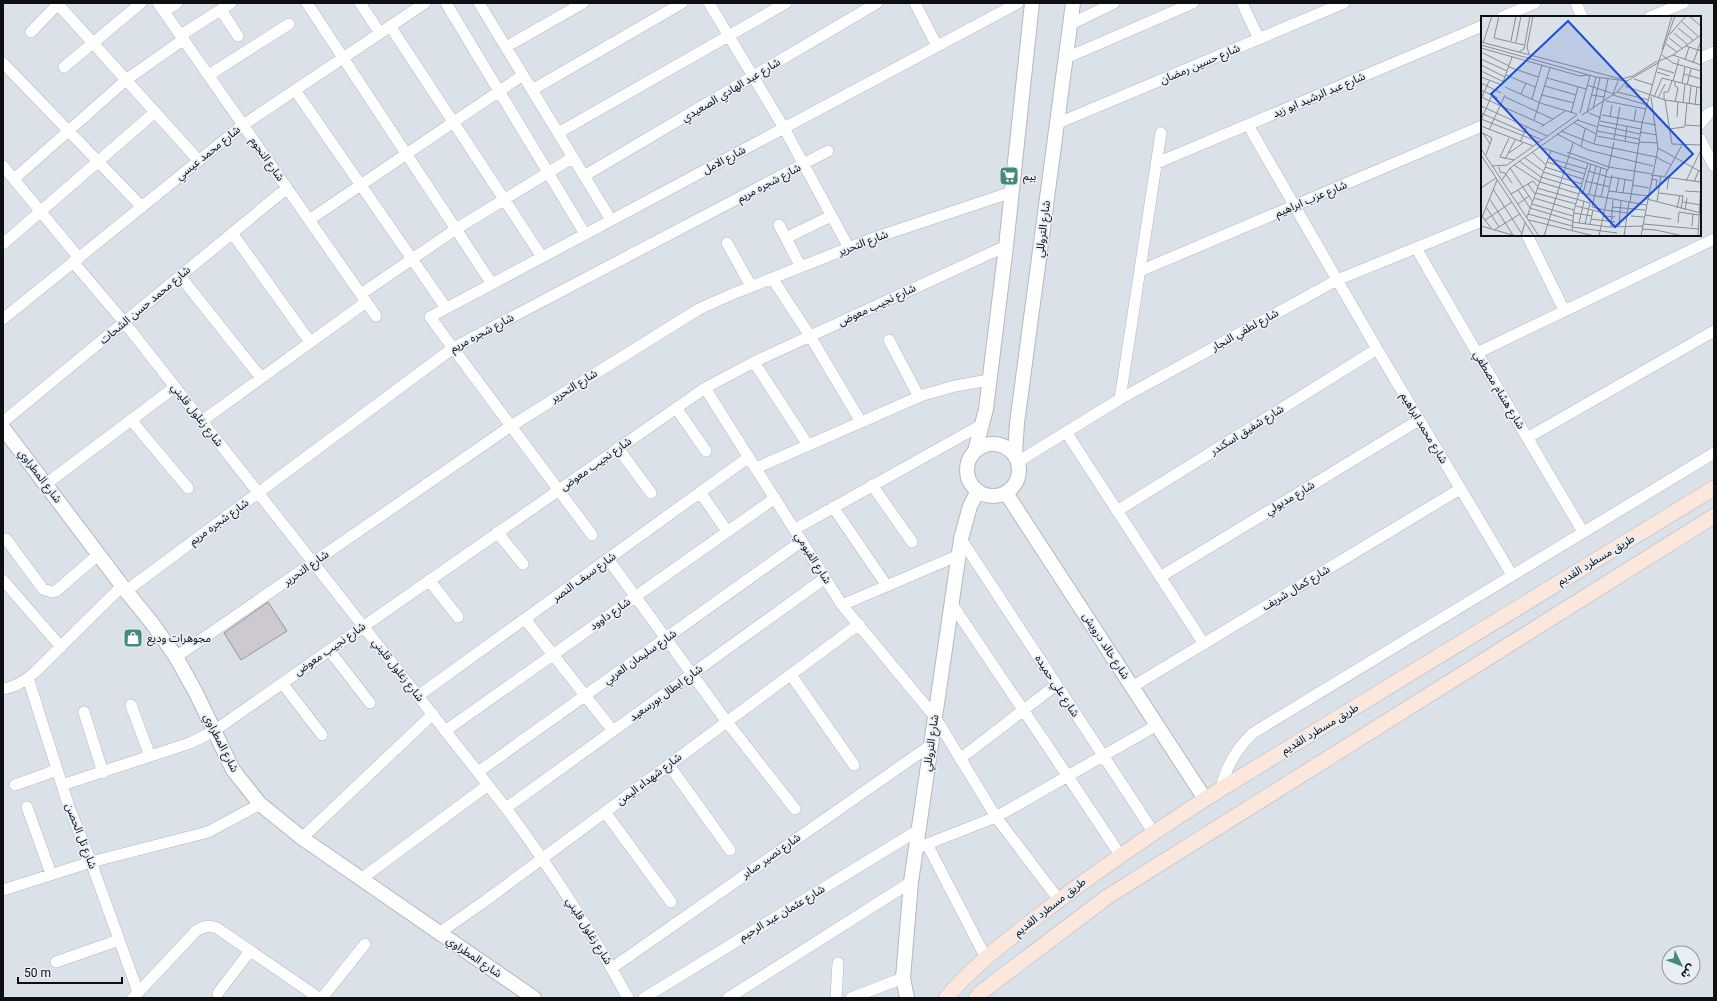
<svg xmlns="http://www.w3.org/2000/svg" width="1717" height="1001" font-family="Roboto,'Noto Sans Arabic',sans-serif">
<style>
.building{fill:#cec8cf;stroke:#9a949b}
.lines{fill:none;stroke-linecap:round;stroke-linejoin:round}
.minor-casing{stroke:#b2b9c0;stroke-width:12}
.tertiary-casing{stroke:#b2b9c0;stroke-width:16}
.secondary-casing{stroke:#b2b9c0;stroke-width:16}
.minor{stroke:#fff;stroke-width:11}
.tertiary{stroke:#fff;stroke-width:14}
.secondary{stroke:#fce7dc;stroke-width:15}
.labels{text-anchor:middle;dominant-baseline:central;stroke-width:3.5;stroke-linejoin:round;paint-order:stroke}
.street-label{font-size:11px;fill:#0d0f12;stroke:#e7eef5}
.poi-label{font-size:11px;fill:#0d0f12;stroke:#e7eef5;text-anchor:start}
.inset-road{fill:none;stroke:#888d92;stroke-width:1}
.view{fill:#1d4ed8;fill-opacity:0.15;stroke:#1d4ed8;stroke-width:2}
.inset-edge{fill:none;stroke:#0d0f12;stroke-width:2}
</style>
<rect width="100%" height="100%" fill="#dae1e8"/>
<path class="building" d="M268,602l19,29 -46,29 -17,-27z"/>
<g class="lines">
<g class="minor-casing">
<path id="minor" d="M57,3l142,158
M158,3l218,313
M307,3l185,281
M360,3l20,30
M446,3l139,231
M479,3l132,217
M709,3l75,125 65,120
M915,3l22,43
M1242,3l17,36
M1576,3l6,14
M221,10l17,26
M164,11l13,-8
M1502,17l33,-14
M1650,17l34,-14
M1071,24l43,-21
M390,26l152,231
M31,32l28,-29
M181,35l50,-32
M506,47l77,-44
M1066,58l127,-55
M1700,58l14,-6
M3,63l139,144
M64,67l77,-64
M209,75l80,-51
M295,90l151,218
M532,90l150,-87
M1056,124l288,-121
M1700,124l9,-11 5,-2
M1248,125l129,224 135,226
M558,133l228,-130
M1700,139l14,27
M1157,163l325,-137
M3,166l76,92
M584,176l293,-173
M14,179l112,-99 58,-41
M309,220l214,-145
M779,225l22,42
M232,233l78,109
M1527,235l37,75
M786,238l45,-22
M727,243l24,43
M3,244l152,-132
M1416,248l61,105 106,179
M73,262l51,60 382,486c45,61 86,124 122,190
M1140,271l342,-145
M180,276l81,102
M772,278l38,58 51,86
M361,294l95,-65 116,-71
M3,319l240,-194 182,-122
M889,340l30,57
M1477,353l237,-114
M754,362l54,83
M705,388l137,217 93,112 61,100 63,83
M1120,399l41,-266
M676,408l30,43
M131,420l57,68
M202,421l164,-119
M3,422l284,-234
M1066,432l138,212
M1527,438l187,-107
M618,448l33,45
M1019,461l101,-62 217,-119 145,-59
M756,468l167,-73 32,-9 34,-6
M46,484l129,-97
M872,485l40,57
M700,492l27,39
M833,507l54,79
M1117,511l260,-162
M795,529l188,-105
M497,532l26,32
M592,535l-162,-218 588,-314
M6,539l37,50 9,3 4,-1 43,-37
M961,539l193,294
M608,559l119,163 68,87
M1160,577l259,-157
M3,580l58,67
M429,580l29,37
M126,591l327,-243 375,-197
M952,604c56,84 113,167 168,251
M842,605l117,-50
M525,619l88,112
M329,650l41,53
M176,657l335,-231 188,-117 31,-14 141,-56 141,-47
M791,675l63,90
M28,678l41,129 22,55 47,130
M282,683l40,52
M1132,687l328,-198
M3,689c12,-2 22,-8 31,-16l88,-87
M418,696l331,-239
M131,705l19,51
M84,712l19,61
M445,731l330,-233
M960,759l96,-74
M669,765l61,85
M478,772l324,-231
M15,785l42,-15
M62,785l128,-42 24,-12 491,-343 49,-26 252,-116
M1221,789c5,-23 15,-40 32,-56l461,-280
M27,807l24,67
M506,808l319,-230
M605,812l66,90
M302,838l131,-124
M927,844l59,114
M917,848l79,-31 161,-92
M361,879l127,-94
M3,890l88,-28 117,-30 52,-28
M439,933l46,-32 374,-277
M56,962l63,-22
M612,968l319,-223
M218,993l32,-42
M133,998l63,-67c8,-5 12,-6 21,-3l102,70
M322,998l43,-54
M644,998l276,-169
M728,998l183,-116
M836,998l2,-35
M851,998l52,-20"/>
</g>
<g class="tertiary-casing">
<path id="tertiary" d="M3,428l123,163 26,32 24,34 20,36 37,77 27,34 42,34 232,160
M967 470a26 26 0 1 1 52 0a26 26 0 1 1-52 0Z
M975,451l11,-42 20,-163 26,-243
M1015,454l2,-31 56,-420
M1006,493l199,306
M907,998l-4,-20 8,-96 50,-343 9,-33 8,-15"/>
</g>
<g class="secondary-casing">
<path id="secondary" d="M946,998c26,-31 59,-56 91,-81 59,-46 121,-88 184,-128l493,-301
M976,998l4,-5 127,-96 607,-381"/>
</g>
<use href="#minor" class="minor"/>
<use href="#tertiary" class="tertiary"/>
<use href="#secondary" class="secondary"/>
</g>
<defs>
<g id="supermarket-square" transform="scale(1)"><rect x="-9" y="-9" width="18" height="18" rx="4" fill="#44897e" stroke="#e7eef5"/><path d="M-6-5.5h2.5l.6 2H6L4.5 2H-2.5L-4.4-4H-6ZM-1.5 3.2a1.3 1.3 0 1 0 .1 0ZM3 3.2a1.3 1.3 0 1 0 .1 0Z" fill="#fff"/></g>
<g id="shop-square" transform="scale(1)"><rect x="-9" y="-9" width="18" height="18" rx="4" fill="#44897e" stroke="#e7eef5"/><path d="M-5-2.5h2.3a2.7 3.5 0 0 1 5.4 0H5L5.5 6h-11ZM-1.5-2.5h3a1.5 2.3 0 0 0-3 0Z" fill="#fff"/></g>
</defs>
<g fill-rule="evenodd">
<use href="#supermarket-square" x="1009" y="176"/>
<use href="#shop-square" x="133" y="638"/>
</g>
<g class="labels">
<g class="street-label">
<text transform="translate(1200 64) rotate(-23)">شارع حسين رمضان</text>
<text transform="translate(731 90) rotate(-31)">شارع عبد الهادي الصعيدي</text>
<text transform="translate(1319 95) rotate(-23)">شارع عبد الرشيد ابو زيد</text>
<text transform="translate(208 153) rotate(-39)">شارع محمد عيسي</text>
<text transform="translate(267 159) rotate(55)">شارع النجوم</text>
<text transform="translate(724 160) rotate(-28)">شارع الامل</text>
<text transform="translate(769 183) rotate(-28)">شارع شجره مريم</text>
<text transform="translate(1311 199) rotate(-23)">شارع عزب ابراهيم</text>
<text transform="translate(1043 229) rotate(-83)">شارع التروللي</text>
<text transform="translate(863 243) rotate(-21)">شارع التحرير</text>
<text transform="translate(145 305) rotate(-40)">شارع محمد حسن الشحات</text>
<text transform="translate(877 305) rotate(-25)">شارع نجيب معوض</text>
<text transform="translate(1245 330) rotate(-29)">شارع لطفي النجار</text>
<text transform="translate(482 333) rotate(-28)">شارع شجره مريم</text>
<text transform="translate(574 386) rotate(-32)">شارع التحرير</text>
<text transform="translate(1499 390) rotate(59)">شارع هشام مصطفي</text>
<text transform="translate(197 415) rotate(52)">شارع زغلول قليني</text>
<text transform="translate(1424 428) rotate(59)">شارع محمد ابراهيم</text>
<text transform="translate(1247 430) rotate(-32)">شارع شفيق اسكندر</text>
<text transform="translate(596 464) rotate(-35)">شارع نجيب معوض</text>
<text transform="translate(40 476) rotate(53)">شارع المطراوي</text>
<text transform="translate(1290 498) rotate(-31)">شارع مدبولي</text>
<text transform="translate(219 522) rotate(-36)">شارع شجره مريم</text>
<text transform="translate(813 558) rotate(58)">شارع الفيومي</text>
<text transform="translate(1596 560) rotate(-31)">طريق مسطرد القديم</text>
<text transform="translate(306 568) rotate(-35)">شارع التحرير</text>
<text transform="translate(584 577) rotate(-36)">شارع سيف النصر</text>
<text transform="translate(1296 588) rotate(-31)">شارع كمال شريف</text>
<text transform="translate(610 614) rotate(-35)">شارع داوود</text>
<text transform="translate(1106 646) rotate(57)">شارع خالد درويش</text>
<text transform="translate(330 649) rotate(-35)">شارع نجيب معوض</text>
<text transform="translate(640 657) rotate(-35)">شارع سليمان العربي</text>
<text transform="translate(398 670) rotate(52)">شارع زغلول قليني</text>
<text transform="translate(1057 686) rotate(57)">شارع علي حميده</text>
<text transform="translate(666 693) rotate(-36)">شارع ابطال بورسعيد</text>
<text transform="translate(1320 729) rotate(-31)">طريق مسطرد القديم</text>
<text transform="translate(221 743) rotate(63)">شارع المطراوي</text>
<text transform="translate(931 743) rotate(-82)">شارع التروللي</text>
<text transform="translate(649 779) rotate(-37)">شارع شهداء اليمن</text>
<text transform="translate(81 836) rotate(69)">شارع تل الحصن</text>
<text transform="translate(771 856) rotate(-35)">شارع نصير صابر</text>
<text transform="translate(1050 907) rotate(-38)">طريق مسطرد القديم</text>
<text transform="translate(782 913) rotate(-31)">شارع عثمان عبد الرحيم</text>
<text transform="translate(589 931) rotate(58)">شارع زغلول قليني</text>
<text transform="translate(474 957) rotate(34)">شارع المطراوي</text>
</g>
<g class="poi-label">
<text x="1023" y="176">بيم</text>
<text x="147" y="638">مجوهرات وديع</text>
</g>
</g>
<g transform="translate(1481 16)">
<rect width="220" height="220" fill="#dae1e8"/>
<path class="inset-road" d="M18,0l-5,22 30,7M208,0l12,10M201,6l17,15M197,12l16,13M193,17l14,12M188,19l17,-19M188,22l14,11M30,25l5,-25M0,26l140,37 12,-3 24,-15M35,26l5,-26M2,27l9,-27M185,28l11,8M0,29l115,32 31,4 31,-18 17,-47M205,30l15,5M0,32l99,28 8,-1M181,34l10,-34M38,36l5,-3 6,-33M2,37l26,13M48,38l-2,-7 6,-31M181,39l11,8 28,8M192,39l28,10M0,43l26,12M204,44l4,-13M212,47l8,-22M0,49l24,12M28,51l29,10M177,52l16,5M0,55l23,11M176,56l12,4M203,58l17,5M25,59l29,12M0,61l21,8 10,-28M66,62l39,11M153,63l19,6M192,65l6,-22M0,67l20,10M201,67l3,-16M106,69l27,9M206,69l4,-16M64,70l31,9M144,70l40,14 36,5M24,71l35,16 37,11M0,74l17,8M136,76l32,8M40,78l5,-11M132,78l5,-13M61,79l32,8M111,79l12,2M132,79l34,10M0,81l63,28M1,81l7,-16M24,81l48,22M173,81l8,-19 39,10M177,82l7,-14M51,83l10,-34M183,84v-8h4l4,-11M184,84l7,44 29,1M125,85l40,8M194,86l3,-14 -3,-2v-4M202,87l2,-19M208,88l2,-18M214,89l2,-18M0,90l66,30M112,93l7,-31M0,97l61,27M90,97l7,-26M99,97l10,-38M106,97l9,-36M108,97l12,5M101,99l35,-23 10,-11M121,99l54,10M129,101l2,-12M196,101l1,-15M0,103l58,23M0,104l11,-25M53,104l16,-52M96,104l21,7M119,105l41,8M153,105l2,-12M92,106l23,12M118,109l41,9M204,109l2,-22M0,110l52,20M60,111l24,-16M188,113l15,-2 1,-2 16,1M8,114l16,-35M80,115l33,13 62,13 15,8M116,115l42,8M0,116l11,6 -6,17M159,116l17,3M2,117l7,11M76,118l31,16 65,16M116,120l42,8M28,122l-9,19 14,3M133,123l6,-32M144,125l2,-15M39,126l7,-16M158,126l19,1M113,128l14,-65M59,131l68,23 6,-28M100,131l4,-18M177,132l43,24M0,133l58,87M51,136l14,13M86,136l42,15 43,7M28,137l14,-10M0,139l53,81M44,142l18,13M67,142l38,11M24,143l10,-19M38,145l22,16 40,12M66,146l38,12M33,149l26,17 39,12M11,150l15,-1 70,-50M18,151l1,5 5,1 7,10M64,151l38,12M29,152l23,34M107,155l24,7M62,156l39,12M170,159l50,7M184,160l17,-31M131,161l21,4M170,163l6,1 -1,7M21,164l8,-12 69,-49M104,165l25,6M205,165l15,-31M213,166l5,-12M47,168l7,10M151,169l17,3M0,172l15,-10M56,172l53,15 -5,21M12,173l29,45M186,173l2,-12M37,174l12,18 43,13M128,175l39,5M204,175l16,1M135,176l3,-14M55,177l40,11M99,177l66,12M102,177l8,-29M142,177l2,-14M178,177l24,3 -2,13M30,178l22,-13 5,6M108,178l7,-28M120,181l6,-27M8,182l24,37M53,182l40,12M166,183l54,14M149,186l12,-79 17,-62 14,-6 28,-20M176,186l4,-27M202,186l18,3M37,188l11,-8M51,188l41,12M95,190l28,7M5,191l13,20M111,191l9,-39M111,191l13,3M131,191l33,3M196,192l3,-13M124,194l23,3M204,194l2,-12M93,197l18,3M47,198l44,12M164,199l26,4M1,200l9,12M122,200l12,1M150,200l13,1M46,201l24,-66M110,203l24,3M0,204l16,-40M4,204l27,-18M48,204l65,16M91,206l37,5 34,-1M98,207l5,-22M197,207l1,-11 20,3M109,208l3,-14M162,208l56,5M0,210l35,10M138,210l2,-25M211,210l1,-12M91,211l45,6M130,211l2,-27M161,213l14,1M13,214l26,-16M175,214l27,6M91,215l2,-21 14,-47M40,220l4,-13M63,220l29,-93M118,220l13,-61M143,220l5,-34M160,220l17,-88 -7,-51M217,220l3,-54"/>
<path class="view" d="M87,5l125,133 -78,73 -124,-133z"/>
<rect width="220" height="220" class="inset-edge"/>
</g>
<rect width="1717" height="1001" fill="none" stroke="#0d0f12" stroke-width="8"/>
<g transform="translate(1681 965) rotate(133)"><circle r="19" fill="#e7eef5" stroke="#90959a"/>
<path d="M0-3L7 15L0 10L-7 15Z" fill="#44897e"/>
<text y="-6" font-size="11" font-weight="bold" text-anchor="middle" fill="#0d0f12">ش</text>
</g>
<path d="M18 977v6h104v-6" fill="none" stroke="#0d0f12" stroke-width="2"/>
<text x="24" y="977" font-size="12" fill="#0d0f12" stroke="#e7eef5" stroke-width="3" paint-order="stroke">50 m</text>
</svg>
